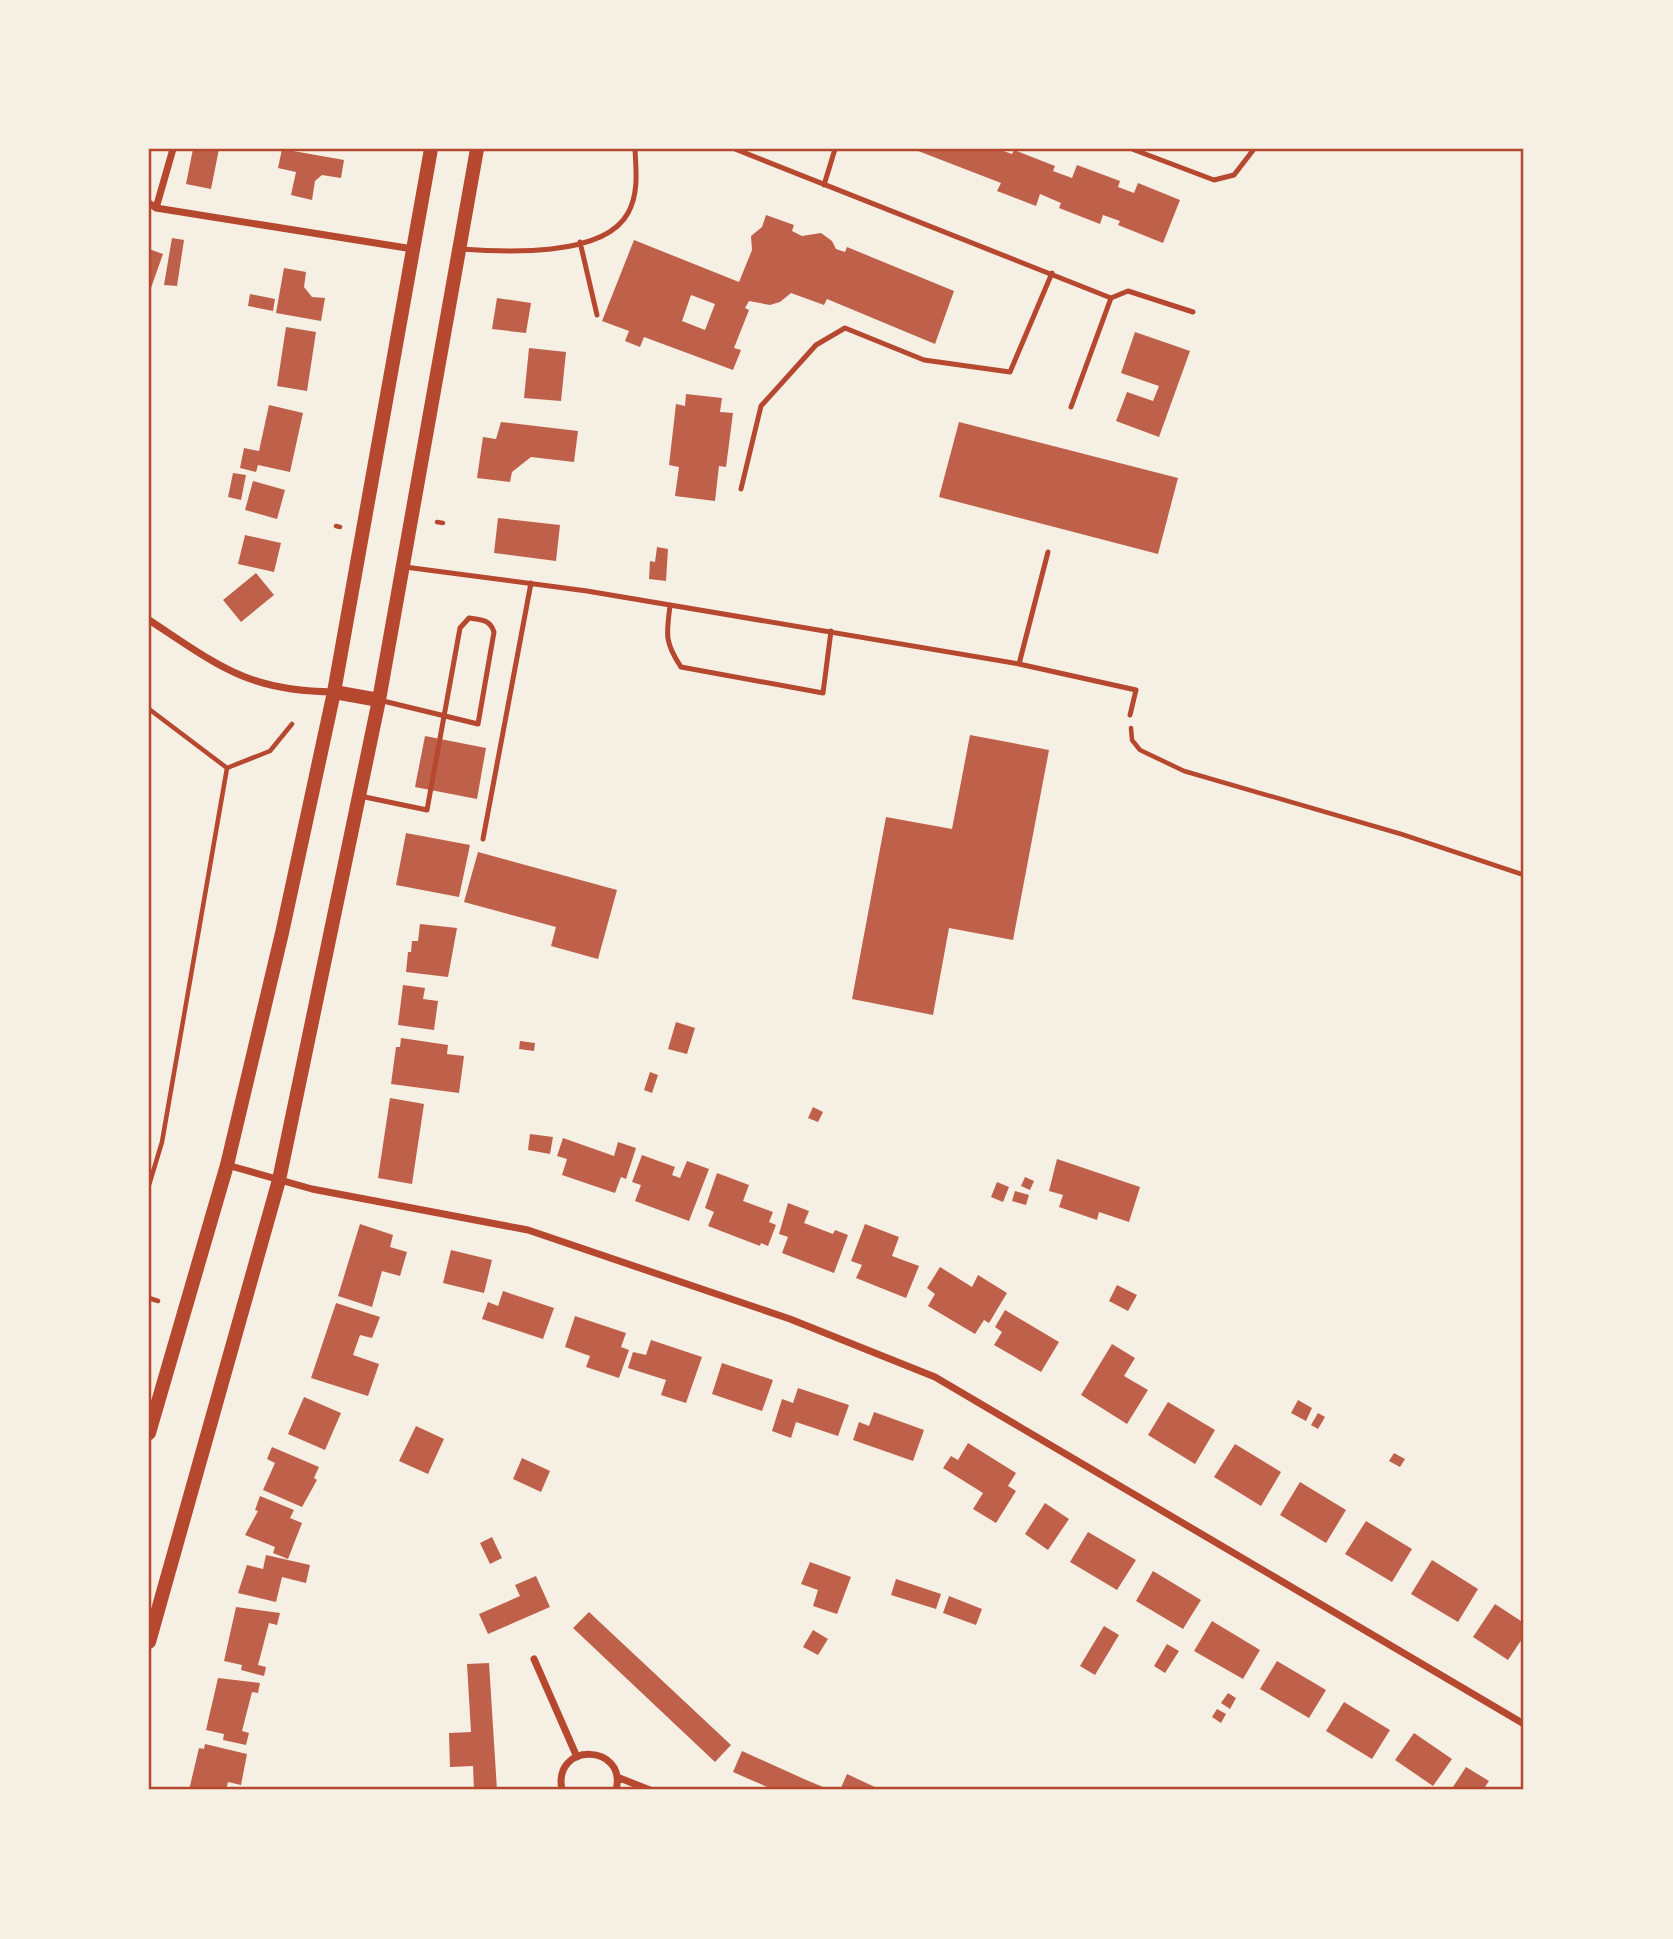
<svg xmlns="http://www.w3.org/2000/svg" width="1673" height="1939" font-family="'Sofia Sans Condensed',sans-serif">
<style>
.building{fill:#bf614a;fill-rule:evenodd}
.lines{fill:none;stroke-linecap:round;stroke-linejoin:round}
.path{stroke:#b5482f;stroke-width:4.5}
.service{stroke:#b5482f;stroke-width:5}
.minor{stroke:#b5482f;stroke-width:7}
.secondary{stroke:#b5482f;stroke-width:14}
.neatline{fill:none;stroke:#b5482f;stroke-width:2.5}
</style>
<rect width="100%" height="100%" fill="#f6efe4"/>
<path class="building" d="M193,149h26l-8,40 -25,-5z
M282,149l62,11 -3,18 -19,-3 -7,6 -3,19 -21,-5 5,-23 -18,-4z
M913,149h85l14,5 2,-4 41,16 -2,5 19,7 5,-13 43,16 -2,6 16,6 4,-10 42,17 -17,43 -45,-18 2,-4 -17,-6 -3,9 -41,-16 2,-5 -21,-9 -4,12 -39,-15 4,-8z
M766,215l28,10 -2,6 10,5 19,-3 11,8 4,8 9,3 2,-5 107,44 -19,53 -108,-45 -3,6 -33,-12 -11,9 -10,3 -21,-4 -4,7 4,2 -15,38 7,2 -8,20 -89,-33 -4,10 -15,-6 4,-10 -27,-10 32,-81 105,42 13,-32 -1,-14 11,-9zM691,295l24,9 -10,26 -23,-9z
M172,238l12,2 -7,46 -13,-1z
M149,249l14,5 -12,34 -2,-1z
M284,268l22,4 -2,15 8,10 13,1 -4,23 -45,-8z
M250,294l25,5 -2,12 -25,-5z
M497,298l34,5 -5,30 -34,-4z
M286,327l30,5 -9,59 -30,-5z
M1135,332l55,19 -31,86 -43,-16 11,-29 26,9 6,-15 -38,-13z
M529,348l37,4 -5,49 -37,-3z
M686,394l36,4 -2,14 13,1 -7,54 -7,-1 -4,35 -40,-5 4,-29 -10,-2 7,-61 9,2z
M269,405l34,8 -13,59 -32,-7 -2,7 -16,-4 4,-20 15,3z
M501,422l77,9 -4,31 -43,-5 -19,15 -2,10 -33,-4 6,-41 13,2z
M959,422l219,56 -20,76 -219,-57z
M233,473l13,2 -5,25 -13,-3z
M253,481l32,9 -8,29 -32,-9z
M498,518l62,7 -4,36 -62,-8z
M245,535l36,8 -7,29 -36,-8z
M657,547l11,2 -2,32 -17,-2 1,-18 5,1z
M256,573l18,22 -33,27 -18,-22z
M970,735l79,15 -36,190 -64,-12 -16,87 -81,-16 34,-182 66,12z
M425,736l61,12 -9,51 -62,-12z
M406,833l64,12 -11,52 -63,-12z
M478,852l139,38 -19,69 -47,-13 5,-19 -92,-25z
M420,924l37,4 -9,49 -42,-5 2,-20h3l1,-11h6z
M403,985l22,3 -2,11 15,2 -4,29 -36,-5z
M676,1022l19,6 -8,26 -19,-5z
M401,1038l47,7 -1,9 17,2 -5,37 -68,-9 5,-37h4z
M520,1041l15,2 -1,8 -15,-2z
M650,1072l8,3 -6,18 -8,-3z
M390,1098l34,6 -12,80 -34,-6z
M813,1107l10,5 -5,10 -10,-4z
M530,1134l23,3 -3,17 -22,-4z
M563,1138l51,18 4,-14 18,6 -10,31 -5,-2 -6,16 -53,-18 5,-16 -10,-3z
M642,1155l33,12 -3,8 8,3 7,-17 22,8 -20,52 -54,-20 6,-16 -9,-3z
M1057,1159l83,28 -11,35 -30,-10 -2,8 -38,-13 4,-12 -14,-4z
M717,1173l32,12 -6,16 30,11 -4,10 7,3 -8,21 -7,-3 -1,3 -52,-20 6,-14 -9,-4z
M1025,1177l9,4 -4,9 -9,-4z
M997,1182l12,5 -6,15 -12,-5z
M1015,1191l14,4 -3,10 -14,-4z
M788,1203l21,8 -5,12 29,11 2,-4 13,5 -14,38 -52,-20 6,-16 -9,-3z
M360,1224l33,11 -3,12 17,5 -7,24 -18,-5 -10,36 -34,-11z
M865,1224l34,13 -7,19 27,10 -13,32 -50,-20 6,-13 -11,-4z
M451,1250l41,10 -8,33 -41,-10z
M940,1267l32,20 6,-12 29,18 -18,30 -5,-3 -9,14 -47,-28 7,-12 -8,-6z
M1117,1285l20,10 -9,16 -19,-10z
M503,1291l51,17 -11,31 -61,-20 6,-17 10,4z
M336,1303l44,14 -8,21 -12,-3 -7,20 26,9 -11,32 -57,-18z
M1005,1310l54,32 -18,30 -47,-27 8,-13 -7,-5z
M575,1316l51,17 -5,14 8,3 -10,28 -33,-11 4,-11 -25,-9z
M651,1340l51,17 -16,46 -25,-8 5,-15 -38,-12 5,-16 13,3z
M1112,1344l23,14 -11,18 24,14 -21,34 -46,-29z
M722,1363l51,17 -11,31 -50,-17z
M798,1388l51,17 -11,31 -42,-14 -5,16 -19,-7 10,-32 11,4z
M304,1397l37,16 -16,37 -37,-16z
M1298,1400l14,8 -6,13 -15,-8z
M1168,1402l47,28 -20,34 -47,-29z
M874,1412l50,18 -11,31 -60,-21 6,-18 10,4z
M1318,1413l7,4 -7,12 -7,-4z
M416,1426l28,13 -16,35 -29,-13z
M968,1443l48,30 -8,13 8,5 -20,32 -23,-14 10,-16 -40,-25 8,-12 7,4z
M1235,1444l46,28 -20,34 -47,-29z
M272,1447l47,20 -5,11 3,2 -15,27 -39,-17 12,-27 -8,-4z
M1394,1453l11,6 -5,8 -11,-6z
M522,1458l28,13 -9,21 -28,-13z
M1300,1482l46,28 -20,33 -46,-28z
M260,1496l34,14 -4,8 12,5 -14,36 -15,-6 2,-6 -30,-12 13,-24 -3,-1z
M1045,1503l24,16 -21,31 -23,-16z
M1366,1521l46,28 -20,33 -47,-28z
M1088,1532l48,28 -19,30 -47,-28z
M492,1537l10,21 -12,6 -10,-21z
M266,1555l44,10 -4,18 -24,-6 -6,25 -38,-9 9,-28 16,4z
M1432,1560l46,29 -20,33 -47,-28z
M810,1562l41,15 -14,37 -24,-8 5,-16 -17,-6z
M1153,1571l48,29 -18,29 -47,-28z
M536,1576l14,31 -62,27 -9,-20 41,-18 -5,-11z
M896,1579l45,15 -5,15 -45,-14z
M949,1596l33,13 -6,16 -33,-12z
M1495,1604l29,19v17l-2,-1 -14,21 -35,-23z
M236,1607l44,6 -3,12 -8,-2 -11,42 8,2 -2,9 -23,-6 1,-5 -18,-4z
M589,1612l142,133 -16,17 -142,-134z
M1212,1621l48,29 -17,29 -49,-28z
M1104,1626l15,9 -24,40 -15,-9z
M813,1630l15,9 -10,16 -15,-8z
M1167,1644l12,7 -14,22 -11,-7z
M1277,1661l49,29 -17,28 -49,-29z
M489,1663l8,127h-23l-1,-24 -23,1 -1,-34 22,-1 -4,-68z
M218,1678l42,5 -2,10 -6,-1 -10,39 7,2 -3,12 -23,-5 1,-6 -18,-4z
M1228,1693l8,5 -6,11 -9,-6z
M1344,1702l46,28 -18,29 -46,-28z
M1217,1709l9,5 -5,9 -9,-6z
M1414,1733l38,26 -19,27 -38,-26z
M205,1744l42,10 -6,31 -13,-3 -2,8h-37l10,-42 5,1z
M742,1751l62,28 26,11h-56l-41,-18z
M1466,1767l23,14 -6,9h-32z
M847,1774l30,14 -1,2h-36z"/>
<g class="lines">
<path class="path" d="M437,522l6,1
M336,526l4,1
M149,709l78,59 -65,374 -13,43
M1131,728l1,12 8,10 44,21 217,63 123,41
M227,768l43,-17 22,-27
M149,1298l9,3"/>
<path class="service" d="M735,149l376,149 17,-7 65,21
M1132,149l82,31 20,-5 20,-26
M824,185l11,-36
M580,242l17,73
M460,249c43,3 144,9 168,-36 11,-20 8,-43 7,-64
M1071,407l40,-109
M741,489l20,-83 55,-61 29,-17 79,32 86,12 42,-99
M405,567l182,24 432,73 29,-112
M670,606c-4,29 -5,37 11,61l142,26 8,-62
M1019,664l117,26 -6,25
M360,796l67,14 33,-182 9,-10c12,2 21,1 25,14l-16,92 -99,-24
M483,839l48,-256"/>
<path class="minor" d="M149,203l7,5 257,41
M156,208l17,-59
M149,620c70,46 98,71 185,72
M227,1165l85,24 216,41 262,89 145,58 589,347
M534,1659l43,98
M617,1777l33,13
M562,1790c-10,-49 66,-46 54,0"/>
<path class="secondary" d="M334,692l45,8
M149,1433l78,-268 55,-232 52,-241 97,-543
M149,1642l130,-462 100,-480 98,-551"/>
</g>
<rect width="1673" height="1939" fill="none" stroke="#f6efe4" stroke-width="301"/>
<rect x="150" y="150" width="1372" height="1638" class="neatline"/>
</svg>
